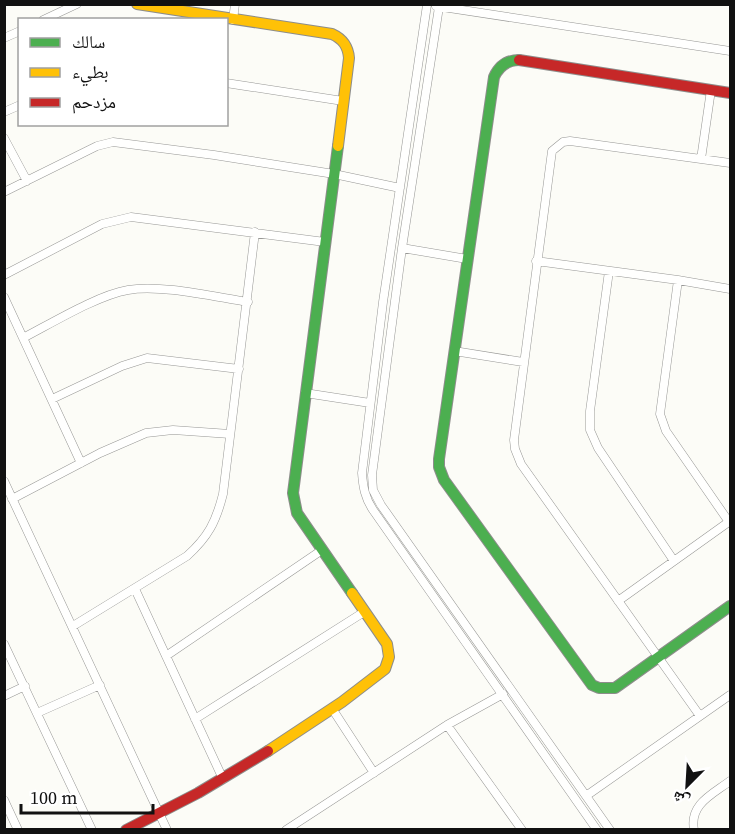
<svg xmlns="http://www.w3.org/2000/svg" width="735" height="834" font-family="'Source Serif 4','Noto Naskh Arabic',serif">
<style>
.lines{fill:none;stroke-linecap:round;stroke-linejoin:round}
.street-casing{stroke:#979795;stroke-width:9}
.fast-casing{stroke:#8d8d8b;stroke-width:12}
.slow-casing{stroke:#8d8d8b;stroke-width:12}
.jam-casing{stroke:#8d8d8b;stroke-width:12}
.street{stroke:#fffffe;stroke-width:8}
.fast{stroke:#4caf50;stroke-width:10}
.slow{stroke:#ffc107;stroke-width:10}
.jam{stroke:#c62828;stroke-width:10}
</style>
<rect width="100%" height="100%" fill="#fcfcf7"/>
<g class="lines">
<g class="street-casing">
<path id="street" d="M427,5l-44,297 -21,171c1,14 3,25 11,37l224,320
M436,6l294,45
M439,7l-37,241 -30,227 1,15 8,15 229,325
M43,20l34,-16
M233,20l2,-16
M4,38l16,-7
M226,83l117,18
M4,112l16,-7
M4,138l23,43
M701,159l10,-69
M4,192l93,-46 16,-4 101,13 120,19 66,14
M402,248l65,11
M536,261l142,19 52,9
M609,271l-19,140v19l8,18 76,113
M4,275l98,-51 29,-7 194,25
M678,280l-18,134 6,17 63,91
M4,297l77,166
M23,338c29,-15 75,-43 105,-48 32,-6 87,7 120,12
M454,351l69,11
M305,393l65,10
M52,399l70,-33 25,-8 92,11
M4,481l163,349
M12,499l88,-46 46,-20 27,-3 57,4
M135,589l88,190
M618,601l112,-80
M73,626l114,-70c21,-19 29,-34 36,-62l32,-262
M4,644l88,186
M166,656l156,-106
M4,696l21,-10
M333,710l41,63
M37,713l63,-28
M700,716l-179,-252 -6,-15 -1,-9 38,-289 11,-9 7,-1 160,22
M195,719l169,-107
M447,725l75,105
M586,796l144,-101
M4,800l14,30
M286,830l161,-105 56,-31
M694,830c-5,-26 19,-36 36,-49"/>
</g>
<g class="fast-casing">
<path id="fast" d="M519,60c-12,0 -20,6 -25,17l-55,382v8l5,13 148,205 7,3h16l115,-82
M338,146l-45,347 4,20 55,80"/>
</g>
<g class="slow-casing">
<path id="slow" d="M137,4l195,30c11,5 16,12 17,24l-11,88
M268,751l74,-49 43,-33 4,-12 -2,-13 -35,-51"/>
</g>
<g class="jam-casing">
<path id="jam" d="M519,60l211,33
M126,830l72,-37 70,-42"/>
</g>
<use href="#street" class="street"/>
<use href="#fast" class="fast"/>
<use href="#slow" class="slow"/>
<use href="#jam" class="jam"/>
</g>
<rect width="735" height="834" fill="none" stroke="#111111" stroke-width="12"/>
<rect x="18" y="18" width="210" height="108" fill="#ffffff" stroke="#a0a0a0" stroke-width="1.5"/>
<rect x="30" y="38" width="30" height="9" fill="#4caf50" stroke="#a0a0a0" stroke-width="1.5"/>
<text x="72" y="48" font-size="18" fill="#111111">سالك</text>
<rect x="30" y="68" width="30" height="9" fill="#ffc107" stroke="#a0a0a0" stroke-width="1.5"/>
<text x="72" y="78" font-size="18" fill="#111111">بطيء</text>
<rect x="30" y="98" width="30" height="9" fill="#c62828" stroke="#a0a0a0" stroke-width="1.5"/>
<text x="72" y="108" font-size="18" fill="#111111">مزدحم</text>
<g transform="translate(687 786) rotate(204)" stroke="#ffffff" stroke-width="4.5" paint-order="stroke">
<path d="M0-4.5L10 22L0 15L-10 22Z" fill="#111111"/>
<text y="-9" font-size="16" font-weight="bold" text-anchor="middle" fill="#111111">ش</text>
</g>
<path d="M21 804v9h132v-9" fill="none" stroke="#111111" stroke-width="3"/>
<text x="30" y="804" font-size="18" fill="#111111" stroke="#ffffff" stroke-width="4.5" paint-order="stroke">100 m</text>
</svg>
